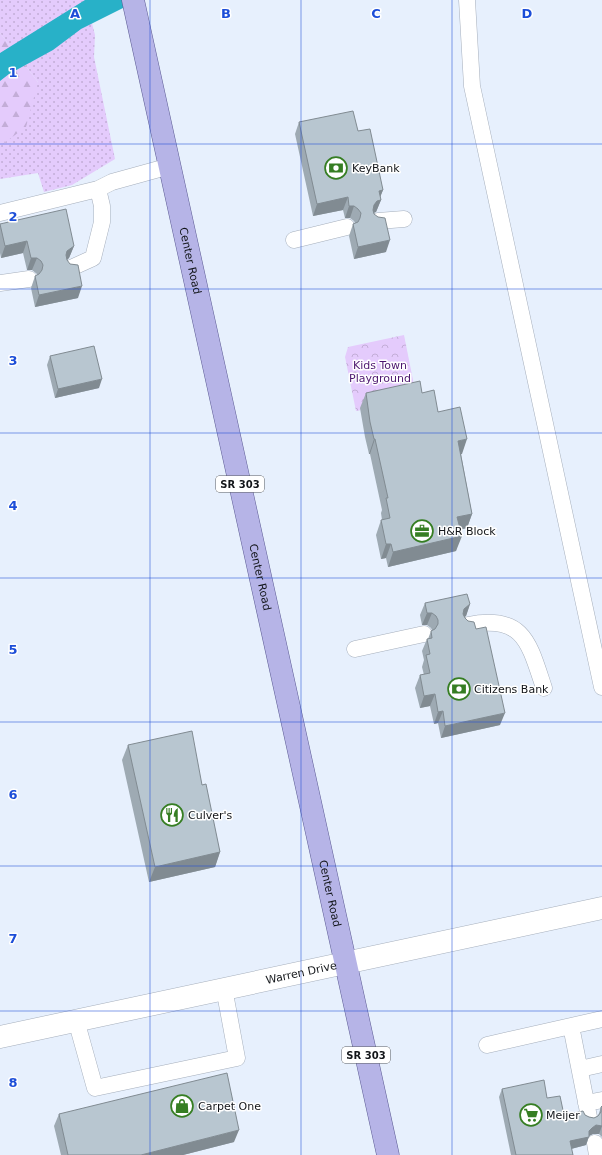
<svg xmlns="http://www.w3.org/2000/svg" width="602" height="1155" font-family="'DejaVu Sans',sans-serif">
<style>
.grass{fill:url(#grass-dots)}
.forest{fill:url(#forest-firs)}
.park{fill:url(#park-crowns)}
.water{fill:#28b1c8}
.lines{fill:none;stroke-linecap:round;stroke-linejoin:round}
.service-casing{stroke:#a6afbc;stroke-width:17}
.minor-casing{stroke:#a6afbc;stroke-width:23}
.primary-casing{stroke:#5d5c94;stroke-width:23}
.service{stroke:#fff;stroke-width:16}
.minor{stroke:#fff;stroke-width:22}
.primary{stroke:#b6b4e7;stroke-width:22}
.wall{fill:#9eaab3}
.shaded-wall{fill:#818b92}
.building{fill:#b8c6d0;stroke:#818b92}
.grid{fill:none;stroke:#1d4ed8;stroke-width:1;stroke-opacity:0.55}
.labels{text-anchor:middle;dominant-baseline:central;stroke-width:3;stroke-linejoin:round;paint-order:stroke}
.shield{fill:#fff;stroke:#595b5e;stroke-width:1}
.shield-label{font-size:10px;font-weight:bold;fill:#121519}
.poi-label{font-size:11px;fill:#121519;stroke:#fff;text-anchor:start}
.street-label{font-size:11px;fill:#121519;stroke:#fff}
.park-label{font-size:11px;fill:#4c166f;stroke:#fff}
.grid-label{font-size:13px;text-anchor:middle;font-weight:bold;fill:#1d4ed8;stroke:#fff;stroke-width:3;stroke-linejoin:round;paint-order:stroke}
</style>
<defs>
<pattern id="grass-dots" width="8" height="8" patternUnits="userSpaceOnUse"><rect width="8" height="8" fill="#e4cbfc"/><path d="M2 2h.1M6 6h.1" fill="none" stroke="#c3add7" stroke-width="1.8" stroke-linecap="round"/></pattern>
<pattern id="forest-firs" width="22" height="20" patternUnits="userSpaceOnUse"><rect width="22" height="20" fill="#e4cbfc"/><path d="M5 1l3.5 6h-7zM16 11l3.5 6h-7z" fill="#c3add7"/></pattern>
<pattern id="park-crowns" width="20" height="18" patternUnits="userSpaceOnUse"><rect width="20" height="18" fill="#e4cbfc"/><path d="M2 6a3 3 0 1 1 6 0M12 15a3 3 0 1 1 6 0" fill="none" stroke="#c3add7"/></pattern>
</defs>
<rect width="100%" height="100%" fill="#e7f0fd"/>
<path class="grass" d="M0,0h86l9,35 -1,22 21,102 -43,26 -28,7 -6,-19 -38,6v-33l38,-64 -38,-49z"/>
<path class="forest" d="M0,33l38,49 -12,45 -26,19z"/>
<path class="park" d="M404,335l13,65 -61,11 -11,-54 3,-10z"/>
<path class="water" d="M85,0h54l-58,29 -28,21 -44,24 -9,7v-28z"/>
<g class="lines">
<g class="service-casing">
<path id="service" d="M467,0l5,86 130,601
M0,213l98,-24 14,-7 58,-16
M378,221l26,-2
M294,240l53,-13
M71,268l22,-10 9,-36v-16l-4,-17
M0,283l29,-4
M468,625c56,-11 61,18 76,63
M355,649l69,-15
M76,1020l19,68 142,-30 -13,-70
M571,1026l31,-7
M487,1045l84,-19 18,91
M580,1069l22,-5
M586,1103l16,-3
M595,1143l2,12"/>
</g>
<g class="minor-casing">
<g id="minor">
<path id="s1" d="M0,1037l602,-129"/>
</g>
</g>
<g class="primary-casing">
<g id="primary">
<path id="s2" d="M133,0l255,1155"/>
</g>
</g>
<use href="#service" class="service"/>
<use href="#minor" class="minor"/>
<use href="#primary" class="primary"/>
</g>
<path class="wall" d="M299,122l59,9 25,59 -3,7 1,3 -5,12 -2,1 12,39 -32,7 -5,-23 4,-12 2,-1 -1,-2 -4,-3h-5l-2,-8 -30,6 -18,-82z
M0,224l74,22 -5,12 -2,2 11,38 -43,9 -4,-19 4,-12 2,-1v-1l-5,-4h-5l-4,-17 -22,5 -1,-5z
M50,356l49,32 -44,10 -8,-33z
M366,393h56l16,19 24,42h-1l11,60 -5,14 -7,2 -4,21 -68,16 -2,-9 -5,1 -5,-24 5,-15h1l-1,-7 1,-3 -12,-56h-1l-4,-17 -5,-29z
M425,603l45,1 -4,12 -2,1 36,108 -59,13 -3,-15 -4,1 -4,-18 -10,2 -5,-20 5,-13h4l-2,-8 2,-7 -2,-9 5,-12h1l3,-8 1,-1 -1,-2 -4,-3h-5l-2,-10z
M128,745l74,40 18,67 -5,15 -66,15 -27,-122z
M502,1089l45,9 17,17h21l4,2 5,1 4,-2 3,-9 1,-1v31l-3,-3h-6l-4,2 -3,9 -15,4 2,6h-62l-12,-58z
M59,1114l175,28 -51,13h-122l-7,-29z"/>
<path class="shaded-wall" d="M383,190l-4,10h2l-5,12 -4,1 -2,4 9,-26z
M348,197l-5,13 -30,6 4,-12z
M349,206h5l-4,12h-5z
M390,240l-4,12 -32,7 4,-12z
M27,241l-4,12 -22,5 4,-12z
M74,246l-5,12 -6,5 4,-12z
M31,258h6l-5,12h-5z
M82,286l-4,12 -43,9 4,-12z
M102,379l-3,9 -44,10 3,-9z
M374,439h1l-5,15h-1z
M467,439l-5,15 -9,2 5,-15z
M472,514l-5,14 -15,3 5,-14z
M462,536l-6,15 -68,16 5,-15z
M386,544h5l-5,14 -5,1z
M470,604l-4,12 -7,5 5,-12z
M427,613h5l-5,12h-5z
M435,694l-5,12 -10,2 4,-12z
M443,711l-5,12 -4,1 4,-12z
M505,713l-5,12 -59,13 4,-12z
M220,852l-5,15 -66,15 6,-15z
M596,1125l6,1 -3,8h-6l-4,2 -3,9 -19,5 3,-9 19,-10 3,-3z
M239,1130l-5,12 -51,13h-42z"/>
<path class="building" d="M353,111l5,20 12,-2 13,61 -4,1 2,9 -4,1 -3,4 -1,5 1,4 4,3 7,1 5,22 -32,7 -5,-23 5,-2 2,-4 1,-5 -3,-4 -4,-3h-5l-1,-9 -31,7 -18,-82z
M66,209l8,37 -7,5 -1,4 1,5 3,4 8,1 4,21 -43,9 -4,-19 4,-2 3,-4 1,-5 -2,-4 -4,-3h-6l-4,-17 -22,5 -5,-22z
M94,346l8,33 -44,10 -8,-33z
M420,381l2,12 12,-3 4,22 22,-5 7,32 -9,2 14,73 -15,3 5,19 -69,16 -2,-8h-5l-5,-24 9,-2 -4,-20h2l-13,-59h-1l-4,-17 -4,-29z
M467,594l3,10 -6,5 -1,5 2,4 3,3 6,1 2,7 10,-2 19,86 -60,13 -2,-15 -5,1 -3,-18 -11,2 -4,-21 10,-2 -4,-18 4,-1 -3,-15 5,-1 -1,-7 4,-2 3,-5v-4l-2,-4 -4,-3h-5l-2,-10z
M192,731l10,54 4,-1 14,68 -65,15 -27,-122z
M227,1073l12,57 -98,25h-73l-9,-41z
M544,1080l3,18 13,-2 4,19 19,-4 2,4 4,2 5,1 4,-2 3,-4v-5l1,-1v20l-6,-1 -4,3 -3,3v6l-19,4 3,14h-57l-14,-66z"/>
<path class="grid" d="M150,0v1155M301,0v1155M452,0v1155M0,144h602M0,289h602M0,433h602M0,578h602M0,722h602M0,866h602M0,1011h602"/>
<defs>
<g id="bank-ring" transform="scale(1.15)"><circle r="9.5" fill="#fff" stroke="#367e23" stroke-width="1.5"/><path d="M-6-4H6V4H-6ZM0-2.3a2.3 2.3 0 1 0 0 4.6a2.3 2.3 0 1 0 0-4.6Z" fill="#367e23"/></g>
<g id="office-ring" transform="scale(1.15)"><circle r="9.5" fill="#fff" stroke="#367e23" stroke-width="1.5"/><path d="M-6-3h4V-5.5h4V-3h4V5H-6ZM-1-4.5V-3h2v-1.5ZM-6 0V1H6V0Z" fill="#367e23"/></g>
<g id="restaurant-ring" transform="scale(1.15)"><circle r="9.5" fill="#fff" stroke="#367e23" stroke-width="1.5"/><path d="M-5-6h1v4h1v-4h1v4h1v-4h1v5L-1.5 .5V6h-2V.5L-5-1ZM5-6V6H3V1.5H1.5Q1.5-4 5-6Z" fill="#367e23"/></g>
<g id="shop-ring" transform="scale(1.15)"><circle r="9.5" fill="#fff" stroke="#367e23" stroke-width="1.5"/><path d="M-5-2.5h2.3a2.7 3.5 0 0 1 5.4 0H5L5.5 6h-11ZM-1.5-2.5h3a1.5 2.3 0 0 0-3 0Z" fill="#367e23"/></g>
<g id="supermarket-ring" transform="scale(1.15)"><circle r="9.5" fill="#fff" stroke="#367e23" stroke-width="1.5"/><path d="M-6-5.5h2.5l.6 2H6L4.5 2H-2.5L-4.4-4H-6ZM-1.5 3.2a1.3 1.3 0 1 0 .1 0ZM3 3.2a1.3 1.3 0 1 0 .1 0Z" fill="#367e23"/></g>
</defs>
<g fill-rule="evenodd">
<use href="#bank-ring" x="336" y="168"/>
<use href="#office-ring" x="422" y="531"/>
<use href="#bank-ring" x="459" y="689"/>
<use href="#restaurant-ring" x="172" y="815"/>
<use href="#shop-ring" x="182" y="1106"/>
<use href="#supermarket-ring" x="531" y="1115"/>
</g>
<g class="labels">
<g class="shield">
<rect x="216" y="476" width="48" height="16" rx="3"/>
<rect x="342" y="1047" width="48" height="16" rx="3"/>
</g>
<g class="shield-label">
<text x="240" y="484">SR 303</text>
<text x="366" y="1055">SR 303</text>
</g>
<g class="poi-label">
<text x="352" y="168">KeyBank</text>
<text x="438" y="531">H&amp;R Block</text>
<text x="474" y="689">Citizens Bank</text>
<text x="188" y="815">Culver's</text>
<text x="198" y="1106">Carpet One</text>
<text x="546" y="1115">Meijer</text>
</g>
<g class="street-label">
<text stroke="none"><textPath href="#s2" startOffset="267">Center Road</textPath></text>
<text stroke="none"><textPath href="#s2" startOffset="591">Center Road</textPath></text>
<text stroke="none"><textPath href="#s2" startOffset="915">Center Road</textPath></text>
<text stroke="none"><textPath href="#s1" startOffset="308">Warren Drive</textPath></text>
</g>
<g class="park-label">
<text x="380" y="365">Kids Town<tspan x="380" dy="13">Playground</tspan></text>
</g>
</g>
<g class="grid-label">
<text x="75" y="18">A</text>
<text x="226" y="18">B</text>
<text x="376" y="18">C</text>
<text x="527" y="18">D</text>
<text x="13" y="77">1</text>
<text x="13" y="221">2</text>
<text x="13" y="365">3</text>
<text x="13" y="510">4</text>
<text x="13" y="654">5</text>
<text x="13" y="799">6</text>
<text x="13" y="943">7</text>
<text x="13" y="1087">8</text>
</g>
</svg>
